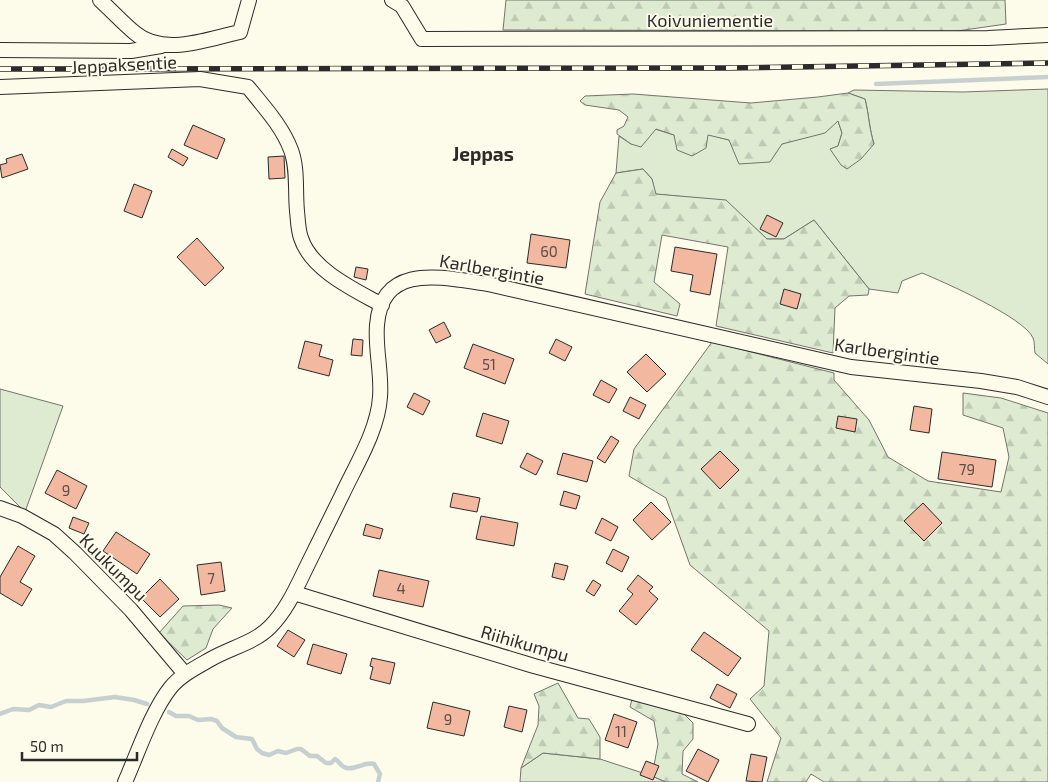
<svg xmlns="http://www.w3.org/2000/svg" width="1048" height="782" font-family="'Exo 2',sans-serif">
<style>
.green{fill:#deebd1;stroke:#74746e}
.forest{fill:url(#forest-firs);stroke:#74746e}
.lines{fill:none;stroke-linecap:round;stroke-linejoin:round}
.stream{stroke:#c7d0d0;stroke-width:4.5}
.building{fill:#f2b8a0;stroke:#2b2b2b}
.minor-casing{stroke:#2b2b2b;stroke-width:16}
.minor{stroke:#fdfbea;stroke-width:14}
.rail-casing{stroke:#2b2b2b;stroke-width:5.5}
.rail{stroke:#fdfbea;stroke-width:4;stroke-dasharray:11;stroke-linecap:butt}
.labels{text-anchor:middle;dominant-baseline:central;stroke-width:4;stroke-linejoin:round;paint-order:stroke}
.number-label{font-size:15px;fill:#5d4e48}
.street-label{font-size:18px;fill:#2b2b2b;stroke:#fdfbea}
.neighbourhood-label{font-size:19px;font-weight:bold;fill:#2b2b2b;stroke:#fdfbea}
</style>
<defs>
<pattern id="forest-firs" width="22" height="20" patternUnits="userSpaceOnUse" patternTransform="scale(1.25)"><rect width="22" height="20" fill="#deebd1"/><path d="M5 1l3.5 6h-7zM16 11l3.5 6h-7z" fill="#bfcab4"/></pattern>
</defs>
<rect width="100%" height="100%" fill="#fdfbea"/>
<path class="green" d="M1048,89v275l-13,-11c-1,-4 0,-11 -2,-15 -8,-20 -89,-56 -111,-65l-20,8 -4,12 -29,-4 -55,-69 -30,19h-17l-41,-38 -71,-7 -3,-15 -9,-10 -27,4 3,-37 12,8 24,-15 19,6 33,-1 22,6 53,4 56,-23 4,12 -4,13 -7,3 43,-5c-5,-16 -5,-29 -9,-45l-17,-6 6,-3 109,2z
M0,389l63,17 -38,106 -25,-25z
M543,753l57,6 52,17 14,6h-146l1,-14z"/>
<path class="forest" d="M506,0h499l1,24 -49,7 -454,-1z
M848,93l17,6c4,16 4,29 9,45l-13,15 -14,10 -6,-4 -11,-16 8,-3 4,-13 -4,-12 -13,12 -43,11 -12,18 -31,2 -10,-24 -21,-5 -2,13 -14,8 -15,-6 -3,-15 -18,-6 -15,18 -10,-3 -14,-10v-4l7,-4 4,-9 -9,-7 -34,-5 -5,-4 5,-5 48,-2 118,9 67,-6z
M643,169l9,10 4,15 70,6 41,39h17l30,-19 55,69 -1,6 -19,1 -14,12 -2,45 -117,-27 12,-79 -66,-12 -8,47 26,22 -3,12 -92,-22 15,-92 16,-29z
M712,342l122,31v7l35,40 19,37 40,24 73,11 8,-35 -6,-29 -40,-13v-22l38,5 47,15v369h-224l-13,-8 -5,8h-39l14,-44 -31,-39 14,-13 5,-55 -79,-66 -24,-67 -37,-22 5,-27z
M219,605l13,3 -19,21 -7,19 -19,12 -28,-27 24,-27z
M558,683l20,35 11,1 11,18v22l-57,-6 -22,15 17,-43 1,-19 -5,-12z
M632,699l50,13 11,11v16l-10,12 -1,23 16,8h-32l-14,-6 6,-32 -4,-23 -24,-14z"/>
<g class="lines">
<path class="stream" d="M876,84l172,-7
M169,712l7,4h13l9,4 13,-1 6,2 5,7 14,9 16,2 5,10 5,4 7,2 9,-4 8,2 11,-4h4l9,7h7l9,7h5l4,-4c4,2 5,6 9,8 9,5 21,-6 30,-3l6,10 -2,8
M0,714l13,-5 16,1 10,-5 12,2 15,-6h17l32,-4 19,3 13,4"/>
</g>
<path class="building" d="M193,125l32,14 -8,20 -33,-14z
M172,149l16,9 -5,8 -15,-9z
M22,154l6,15 -26,9 -2,-13 7,-2 -1,-4z
M284,156l1,22 -16,1 -1,-22z
M134,184l18,7 -10,27 -18,-7z
M767,215l16,8 -7,14 -16,-8z
M531,234l39,6 -4,28 -39,-5z
M197,238l27,30 -19,18 -28,-29z
M675,247l42,7 -7,41 -20,-4 3,-16 -22,-4z
M356,267l12,2 -2,11 -12,-3z
M784,289l17,5 -4,15 -17,-5z
M444,322l7,14 -15,7 -7,-13z
M353,339l10,1 -1,16 -11,-1z
M556,339l16,8 -7,14 -16,-8z
M305,341l17,4 -3,11 14,4 -4,16 -31,-8z
M473,344l41,15 -9,25 -41,-16z
M646,354l20,20 -19,18 -20,-20z
M601,380l16,9 -8,14 -16,-8z
M414,393l16,8 -7,14 -16,-8z
M630,397l16,8 -7,14 -16,-8z
M914,406l18,3 -3,24 -19,-3z
M483,413l26,8 -7,23 -26,-8z
M838,416l19,3 -2,13 -19,-4z
M611,436l8,5 -14,22 -8,-5z
M720,451l19,19 -19,19 -19,-20z
M942,452l54,8 -4,27 -54,-8z
M527,453l16,8 -7,14 -16,-8z
M563,453l30,8 -6,21 -30,-8z
M57,470l30,16 -11,23 -31,-16z
M564,491l16,5 -4,13 -16,-4z
M453,493l27,5 -3,14 -27,-5z
M651,502l20,20 -19,18 -19,-20z
M923,503l19,20 -18,18 -20,-20z
M481,516l37,7 -4,23 -38,-7z
M73,517l16,6 -5,11 -15,-6z
M602,518l16,9 -7,14 -16,-8z
M366,524l17,5 -3,10 -17,-4z
M116,532l34,22 -13,20 -34,-23z
M18,546l17,10 -15,26 12,7 -10,17 -22,-13v-16z
M613,549l16,8 -7,15 -16,-9z
M221,562l4,29 -24,4 -4,-30z
M555,563l13,3 -4,14 -12,-3z
M379,570l50,11 -6,26 -50,-11z
M638,575l15,12 -4,4 9,8 -22,26 -17,-14 14,-17 -6,-5z
M160,579l19,20 -19,18 -19,-19z
M593,580l8,5 -7,11 -8,-5z
M288,630l17,10 -11,17 -17,-11z
M704,632l37,26 -13,18 -37,-26z
M313,644l34,10 -6,20 -34,-10z
M372,658l23,5 -5,21 -20,-5 3,-12 -3,-1z
M717,684l20,10 -7,14 -20,-10z
M433,702l37,9 -6,25 -37,-8z
M509,706l18,4 -5,22 -18,-5z
M614,714l23,8 -9,26 -23,-8z
M698,749l21,11 -11,22 -22,-11z
M751,754l16,3 -5,25 -16,-1z
M646,761l13,5 -6,14 -13,-5z"/>
<g class="lines">
<g class="minor-casing">
<path id="minor" d="M100,0c12,11 23,23 35,33 29,24 72,6 105,-1l9,-32
M392,0l10,6 20,33 566,-1 60,-3
M0,50l131,1 30,-5
M0,87l200,-8 48,8c16,20 34,39 43,63 7,19 4,41 6,61 1,9 1,19 4,27 10,32 54,52 81,67
M0,508l22,8 32,18 21,19 56,57 54,64
M294,593l240,73 214,58
M125,782c13,-29 26,-70 46,-95 10,-12 26,-20 40,-28 19,-11 43,-16 59,-32 18,-18 28,-43 39,-65 11,-22 22,-45 33,-67 14,-30 36,-65 38,-98 2,-24 -5,-48 -3,-72 5,-64 67,-47 111,-41l363,83 130,14 36,6 31,10"/>
</g>
<use href="#minor" class="minor"/>
<g class="rail-casing">
<path id="rail" d="M0,69l728,-1 320,-5"/>
</g>
<use href="#rail" class="rail"/>
</g>
<g class="labels">
<g class="number-label">
<text x="549" y="251">60</text>
<text x="489" y="364">51</text>
<text x="967" y="469">79</text>
<text x="66" y="490">9</text>
<text x="211" y="578">7</text>
<text x="401" y="588">4</text>
<text x="448" y="719">9</text>
<text x="621" y="731">11</text>
</g>
<g class="street-label">
<text x="710" y="20">Koivuniementie</text>
<text transform="translate(124 64) rotate(-3)">Jeppaksentie</text>
<text transform="translate(492 269) rotate(10)">Karlbergintie</text>
<text transform="translate(887 351) rotate(8)">Karlbergintie</text>
<text transform="translate(114 567) rotate(45)">Kuukumpu</text>
<text transform="translate(525 643) rotate(16)">Riihikumpu</text>
</g>
<g class="neighbourhood-label">
<text x="483" y="153">Jeppas</text>
</g>
</g>
<path d="M22 752v8h115v-8" fill="none" stroke="#2b2b2b" stroke-width="2.5"/>
<text x="30" y="752" font-size="15" fill="#2b2b2b" stroke="#fdfbea" stroke-width="4" paint-order="stroke">50 m</text>
</svg>
